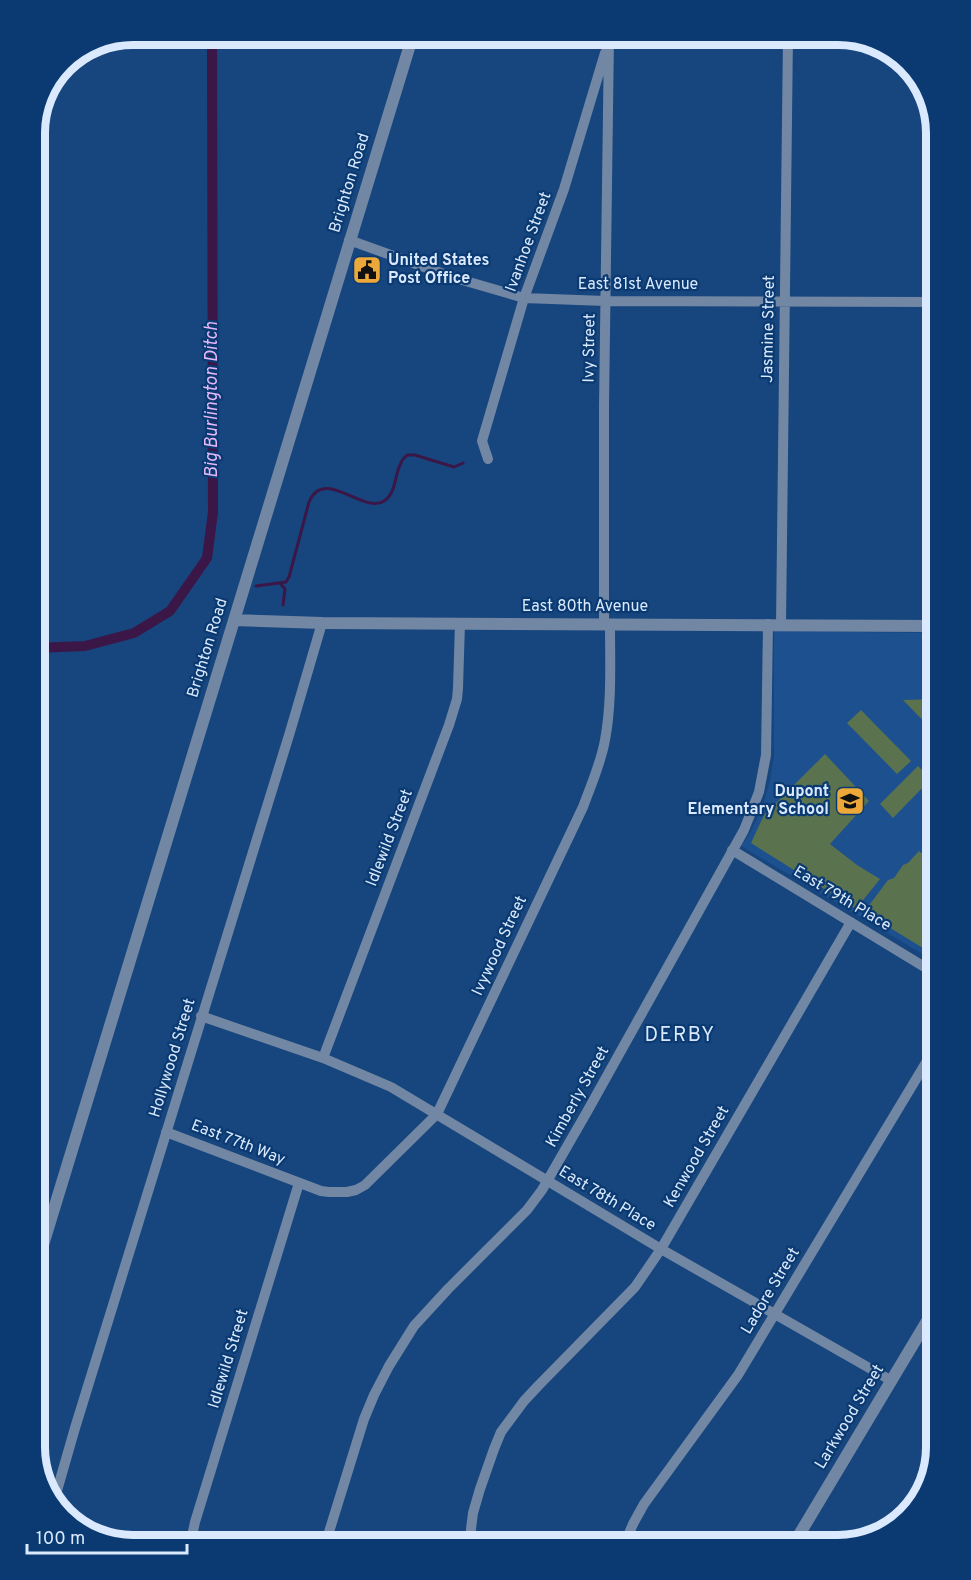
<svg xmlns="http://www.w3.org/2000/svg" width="971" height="1580" font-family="Overpass,sans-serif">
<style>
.built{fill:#1d508f}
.grass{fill:#5a724e}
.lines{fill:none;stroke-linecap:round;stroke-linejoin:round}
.stream{stroke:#3b1748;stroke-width:3}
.canal{stroke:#3b1748;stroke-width:10}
.minor{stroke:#7287a3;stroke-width:10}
.tertiary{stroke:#7287a3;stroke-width:12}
.labels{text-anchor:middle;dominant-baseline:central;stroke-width:4.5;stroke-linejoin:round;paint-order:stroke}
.street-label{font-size:16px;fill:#dae9fd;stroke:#0a3a71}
.poi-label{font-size:16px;font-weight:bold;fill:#dae9fd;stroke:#0a3a71;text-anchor:start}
.water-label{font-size:18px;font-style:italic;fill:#e5b8f8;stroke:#0a3a71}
.quarter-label{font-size:20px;letter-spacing:1.5px;fill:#dae9fd;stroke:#0a3a71}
.rim{fill:none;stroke:#dae9fd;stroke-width:8}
</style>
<rect width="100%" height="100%" fill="#17457d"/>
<path class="built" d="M774,631l162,2v329l-195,-116 9,-13 12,-25 8,-28 4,-24z"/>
<path class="grass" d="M936,699v35l-33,-34z
M861,710l50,51 -14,13 -50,-51z
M825,754l44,47 -39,43 27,21 23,14 -24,30 -105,-66 13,-28z
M918,766l13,13 -38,39 -13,-14z
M919,851l17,14v91l-72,-44 24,-32 6,-2 9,-13 5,-2z"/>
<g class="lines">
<path class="stream" d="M280,583l5,6 -2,16
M256,586l30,-4 3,-5 20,-75c15,-36 55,13 75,-1 13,-9 10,-26 17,-38 0,-2 5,-7 6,-8h8l39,12 9,-4"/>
<path class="canal" d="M35,648l50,-2 49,-13 36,-22 37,-53 6,-46 -1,-477"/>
<path class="minor" d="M349,240l103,37 72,21 81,3 331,1
M488,459l-6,-18 42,-143 40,-109 41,-136
M604,624v-217l5,-370
M781,624l7,-589
M732,850l204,124
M201,1016l122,42 68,29 270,162 231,132
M323,1058l126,-333 8,-26 1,-11 2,-65
M166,1132l155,59 8,1h18l9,-2 9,-5 72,-71 146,-307c8,-22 18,-44 22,-67 7,-38 5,-77 5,-116
M54,1501l21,-73 215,-696 32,-109
M190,1545l5,-23 104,-339
M325,1545l39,-126 10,-24 15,-29 25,-40 34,-37 79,-79 15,-20 46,-80 156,-280 15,-38 7,-37 2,-131
M469,1545l4,-32 7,-24 14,-40 7,-17 23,-31 14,-15 97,-99 26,-38 190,-327
M624,1545l9,-21 11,-20 94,-129 198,-329"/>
<path class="tertiary" d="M234,620l88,3 614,3
M35,1271l378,-1236
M793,1545l143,-239"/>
</g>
<defs>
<g id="civic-square" transform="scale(1.5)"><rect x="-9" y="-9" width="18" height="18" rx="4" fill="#eca93a" stroke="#0a3a71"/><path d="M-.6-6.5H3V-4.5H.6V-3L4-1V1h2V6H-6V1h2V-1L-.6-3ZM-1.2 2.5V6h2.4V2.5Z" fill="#111"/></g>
<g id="school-square" transform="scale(1.5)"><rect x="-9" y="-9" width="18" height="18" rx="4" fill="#eca93a" stroke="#0a3a71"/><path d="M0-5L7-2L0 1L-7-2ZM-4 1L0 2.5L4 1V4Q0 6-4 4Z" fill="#111"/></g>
</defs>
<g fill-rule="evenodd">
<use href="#civic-square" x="367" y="270"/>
<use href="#school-square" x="850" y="801"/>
</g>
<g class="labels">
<g class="street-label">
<text transform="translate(350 183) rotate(-73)">Brighton Road</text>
<text transform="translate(529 242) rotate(-70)">Ivanhoe Street</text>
<text x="638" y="285">East 81st Avenue</text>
<text transform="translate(769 329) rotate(-89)">Jasmine Street</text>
<text transform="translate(590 348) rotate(-89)">Ivy Street</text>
<text x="585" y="607">East 80th Avenue</text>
<text transform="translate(208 648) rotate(-73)">Brighton Road</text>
<text transform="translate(390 838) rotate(-69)">Idlewild Street</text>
<text transform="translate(842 899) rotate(31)">East 79th Place</text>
<text transform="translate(500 946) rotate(-65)">Ivywood Street</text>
<text transform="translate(173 1058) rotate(-73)">Hollywood Street</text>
<text transform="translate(578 1097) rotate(-61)">Kimberly Street</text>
<text transform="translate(238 1143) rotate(21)">East 77th Way</text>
<text transform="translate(697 1157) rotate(-60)">Kenwood Street</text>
<text transform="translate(607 1199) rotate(31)">East 78th Place</text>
<text transform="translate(771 1291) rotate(-59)">Ladore Street</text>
<text transform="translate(229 1359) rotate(-73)">Idlewild Street</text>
<text transform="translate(850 1417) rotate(-59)">Larkwood Street</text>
</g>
<g class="poi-label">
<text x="388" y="261">United States<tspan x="388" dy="18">Post Office</tspan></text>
<text x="829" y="792" text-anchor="end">Dupont<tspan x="829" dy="18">Elementary School</tspan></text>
</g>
<g class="water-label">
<text transform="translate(212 400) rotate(-90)">Big Burlington Ditch</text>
</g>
<g class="quarter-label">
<text x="680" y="1036">DERBY</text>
</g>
</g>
<path d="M0 0H971V1580H0ZM133 45H838A88 88 0 0 1 926 133V1447A88 88 0 0 1 838 1535H133A88 88 0 0 1 45 1447V133A88 88 0 0 1 133 45Z" fill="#0a3a71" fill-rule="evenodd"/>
<path class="rim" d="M133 45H838A88 88 0 0 1 926 133V1447A88 88 0 0 1 838 1535H133A88 88 0 0 1 45 1447V133A88 88 0 0 1 133 45Z"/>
<path d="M27 1544v9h160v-9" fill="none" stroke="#dae9fd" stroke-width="3"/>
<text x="36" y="1544" font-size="18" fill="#dae9fd" stroke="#0a3a71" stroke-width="4.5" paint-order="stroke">100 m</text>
</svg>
